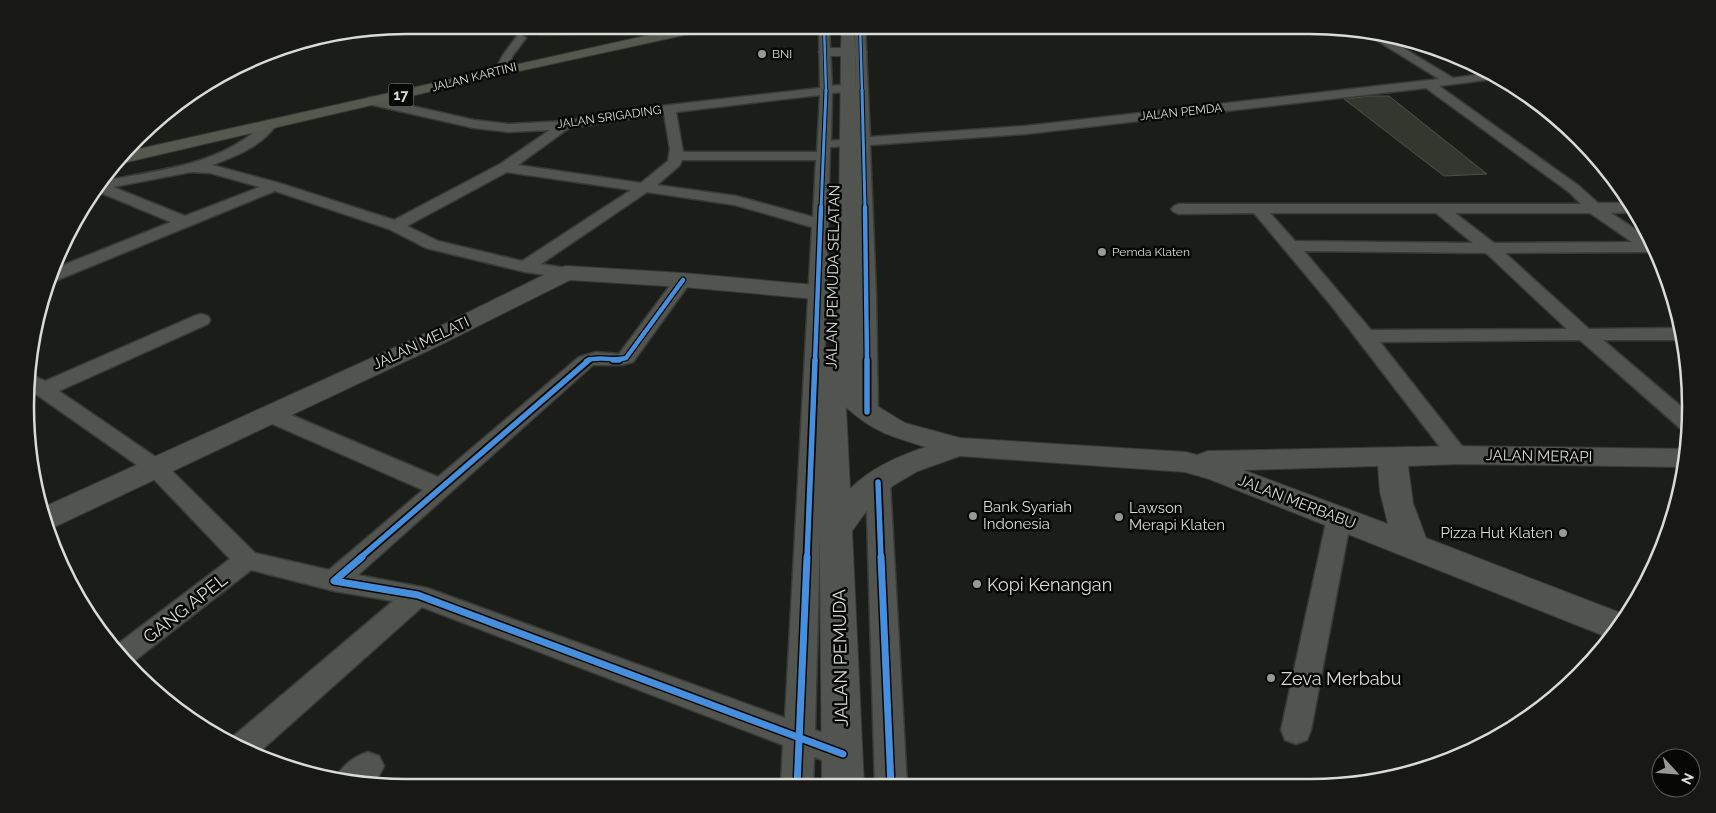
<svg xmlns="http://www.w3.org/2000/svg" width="1716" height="813" font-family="Raleway,sans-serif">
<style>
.built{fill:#202619}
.building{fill:#33372d;stroke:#4e4f4b}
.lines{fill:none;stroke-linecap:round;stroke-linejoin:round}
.street-casing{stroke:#373a36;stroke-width:3}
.secondary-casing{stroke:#373a36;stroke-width:2}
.highway-casing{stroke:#373a36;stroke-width:2}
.street{fill:#525450;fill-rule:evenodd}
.secondary{fill:#525450;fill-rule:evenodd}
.highway{fill:#54594e;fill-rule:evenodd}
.cycleway-far4-casing{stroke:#070805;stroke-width:4}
.cycleway-far3-casing{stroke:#070805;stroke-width:5}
.cycleway-far2-casing{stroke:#070805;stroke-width:7}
.cycleway-far1-casing{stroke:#070805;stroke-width:9}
.cycleway-casing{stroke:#070805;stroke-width:10}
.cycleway-far4{stroke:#468fdf;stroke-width:2.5}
.cycleway-far3{stroke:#468fdf;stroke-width:3}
.cycleway-far2{stroke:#468fdf;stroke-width:4.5}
.cycleway-far1{stroke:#468fdf;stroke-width:5.5}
.cycleway{stroke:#468fdf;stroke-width:7}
.poi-dot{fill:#969994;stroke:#070805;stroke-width:2}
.labels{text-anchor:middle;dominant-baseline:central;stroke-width:5;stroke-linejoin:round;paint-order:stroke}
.far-poi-label{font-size:12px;fill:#d9dcd6;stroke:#070805;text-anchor:start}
.far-street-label{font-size:12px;fill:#d9dcd6;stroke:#070805}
.shield{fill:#070805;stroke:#9a9c97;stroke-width:1}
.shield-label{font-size:14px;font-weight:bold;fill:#d9dcd6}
.street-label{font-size:15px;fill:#d9dcd6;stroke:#070805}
.poi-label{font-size:15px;fill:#d9dcd6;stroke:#070805;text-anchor:start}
.near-poi-label{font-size:18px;fill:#d9dcd6;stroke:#070805;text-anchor:start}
.near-street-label{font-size:18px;fill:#d9dcd6;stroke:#070805}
.rim{fill:none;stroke:#d9dcd6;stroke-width:2.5}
</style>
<rect width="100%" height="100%" fill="#1b1d18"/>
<path class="built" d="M547,25h31l-9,11 -32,1z"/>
<path class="building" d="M1371,96h18l98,78 -43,2 -100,-77z"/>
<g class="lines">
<g class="street-casing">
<path id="street" d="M819,25h10l3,61 7,-1 6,4 -2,3 -11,1 -1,48 25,-3 -1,-113h10l5,112 155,-11 414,-47 -74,-46 -1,-3 13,2 76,46 38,-5 10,5 -62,8 140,100 19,17h33l5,9 -25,1 40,27 5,10 -6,2 -145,1 84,76 93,-1 2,12h-81l87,74 -1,17 -8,-2 -101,-89 -200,2 89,113 -3,5 -8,2 -8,-2 -120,-156 -76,-91 -75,1 -5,-2 -3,-3 3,-3 5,-2h402l-12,-12 -143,-104 -401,46 -155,11 6,150 2,117 -3,5 -8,1 -8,-1 -3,-5 2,-117 -2,-149 -26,1 -15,583 39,14 5,10 -5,10 -11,4 -29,-11 -1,30h-32l2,-42 -361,-138 -167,149 -26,-14 1,-3 163,-138 -59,-10 -83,-21 -122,95 -14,-19 115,-87 -83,-87 -117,-82 1,-15 14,6 149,-65 7,-2 7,2 2,4 -2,4 -149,67 104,71 92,91 74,17 94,-80 -162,-71 -3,-5 3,-5 8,-2 8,2 161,68 141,-120 17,-5 23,2 58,-78 6,-1 6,1 3,4 -59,82 -12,3h-28l-235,210 69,13 358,130 27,-491 -77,-22 -88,-13 -106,72 31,5 3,4 -3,4 -6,1 -41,-6 -99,-24 -37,-19 -114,-38 -220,90 -7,1 3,-12 120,-48 -77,-32 8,-9c57,-11 122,-16 164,-60l5,-1 6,4c-15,22 -41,32 -65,41l67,18 115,37 106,-56 50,-34 -41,2 -35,-4 -106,-24 -2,-3 2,-3 4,-1 102,23 35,4 56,-3 104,-16 151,-17zM820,95l-3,57h-134l-7,-40zM664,114l6,35 -2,12 -27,22 -123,-18 51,-37zM682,160h134l-3,57 -77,-21 -79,-11 23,-20zM191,172l19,1 50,14 -75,29 -72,-29zM507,172l124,18 -109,71 -84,-20 -31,-15zM1270,213h166l37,30 -178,-2zM1455,213h135l42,29 -138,1zM1304,251l182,2 81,76 -196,1z
M521,35l5,3 -13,17 -8,18 -4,1 -4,-1 -2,-2 8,-16 14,-19z
M878,474l8,2 4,6 17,304h-32l-9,-304 4,-6z
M1339,509l9,3 3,6 -40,212 -4,10 -11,4 -11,-4 -4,-10 46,-212 3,-6z
M368,752l11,4 5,10 -5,10 -9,8 -36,-3c7,-15 19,-24 34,-29z"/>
</g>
<g class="secondary-casing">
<path id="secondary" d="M842,25h12l1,23 10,1 2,3 -2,3 -10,1 7,239 -1,92 5,9 11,10 28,17 55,15 226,14 11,3 11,-4 250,-5 229,3 -2,18 -227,-3 -50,2 5,37 13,35 200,77 -14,24 -403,-160 -24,-7 -225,-16 -42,15 -24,14 -21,17 -21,29 12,255 -42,1 -4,-428 4,-5 9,-3 5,2 2,-52 -155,-14 -113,-7 -130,65 -390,184 -6,-22 378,-172 136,-67 8,-2 117,7 155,14 3,-231h-16l-7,-4 7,-4h16zM846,407c27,25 47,30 80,40 -28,9 -55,21 -76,42zM1378,466l2,26 8,32 -145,-54z"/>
</g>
<g class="highway-casing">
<path id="highway" d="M694,25h24l-6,4 -211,46 -378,88 -4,-1 11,-11z"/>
</g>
<use href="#street" class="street"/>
<use href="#secondary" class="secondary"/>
<use href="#highway" class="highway"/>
<g class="cycleway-far4-casing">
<path id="cycleway-far4" d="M824,25l2,66
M860,25l2,66"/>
</g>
<g class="cycleway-far3-casing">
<path id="cycleway-far3" d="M862,90l3,119
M821,209l5,-119"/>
</g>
<g class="cycleway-far2-casing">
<path id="cycleway-far2" d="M865,207l2,154
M586,361c13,-6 27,1 40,-3l57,-78
M815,361l6,-154"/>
</g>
<g class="cycleway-far1-casing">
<path id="cycleway-far1" d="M613,360h6
M867,360v52
M878,482l3,76
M360,558l229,-198
M807,558l8,-198"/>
</g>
<g class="cycleway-casing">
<path id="cycleway" d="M362,557l-28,24 84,14 425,159
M881,557l10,229
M797,787l10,-230"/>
</g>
<use href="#cycleway-far4" class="cycleway-far4"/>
<use href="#cycleway-far3" class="cycleway-far3"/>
<use href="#cycleway-far2" class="cycleway-far2"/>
<use href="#cycleway-far1" class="cycleway-far1"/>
<use href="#cycleway" class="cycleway"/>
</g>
<g class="poi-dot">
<circle cx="762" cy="54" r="5"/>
<circle cx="1102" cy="252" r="5"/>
<circle cx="973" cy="516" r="5"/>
<circle cx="1119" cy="517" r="5"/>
<circle cx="1563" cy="533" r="5"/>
<circle cx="977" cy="584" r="5"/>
<circle cx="1271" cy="678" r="5"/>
</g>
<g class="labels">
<g class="far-poi-label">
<text x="772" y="54">BNI</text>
<text x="1112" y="252">Pemda Klaten</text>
</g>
<g class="far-street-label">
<text transform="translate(474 77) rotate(-14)">JALAN KARTINI</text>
<text transform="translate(1181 112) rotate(-6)">JALAN PEMDA</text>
<text transform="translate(609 117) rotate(-8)">JALAN SRIGADING</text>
</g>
<rect class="shield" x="388.5" y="83.5" width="25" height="23" rx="4"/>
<g class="shield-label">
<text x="401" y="95">17</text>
</g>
<g class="street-label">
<text transform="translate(833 277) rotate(-89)">JALAN PEMUDA SELATAN</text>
<text transform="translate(421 343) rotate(-25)">JALAN MELATI</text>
<text transform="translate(1539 456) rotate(1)">JALAN MERAPI</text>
<text transform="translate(1297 502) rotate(21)">JALAN MERBABU</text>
</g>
<g class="poi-label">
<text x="983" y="507">Bank Syariah<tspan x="983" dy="17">Indonesia</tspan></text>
<text x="1129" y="508">Lawson<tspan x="1129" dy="17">Merapi Klaten</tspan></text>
<text x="1553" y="533" text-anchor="end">Pizza Hut Klaten</text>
</g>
<g class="near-poi-label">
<text x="987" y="584">Kopi Kenangan</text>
<text x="1281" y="678">Zeva Merbabu</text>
</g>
<g class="near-street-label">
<text transform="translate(185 608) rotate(-38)">GANG APEL</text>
<text transform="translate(840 658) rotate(-91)">JALAN PEMUDA</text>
</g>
</g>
<path d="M0 0H1716V813H0ZM406 34H1310A372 372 0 0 1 1682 406V407A372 372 0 0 1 1310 779H406A372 372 0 0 1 34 407V406A372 372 0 0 1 406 34Z" fill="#181916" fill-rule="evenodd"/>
<path class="rim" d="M406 34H1310A372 372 0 0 1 1682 406V407A372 372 0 0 1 1310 779H406A372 372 0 0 1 34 407V406A372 372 0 0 1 406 34Z"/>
<g transform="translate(1676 773) rotate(116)"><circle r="24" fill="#070805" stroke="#5b5d59"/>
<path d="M0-4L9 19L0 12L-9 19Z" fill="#969994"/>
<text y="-8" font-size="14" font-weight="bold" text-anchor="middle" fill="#d9dcd6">N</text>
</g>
</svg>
